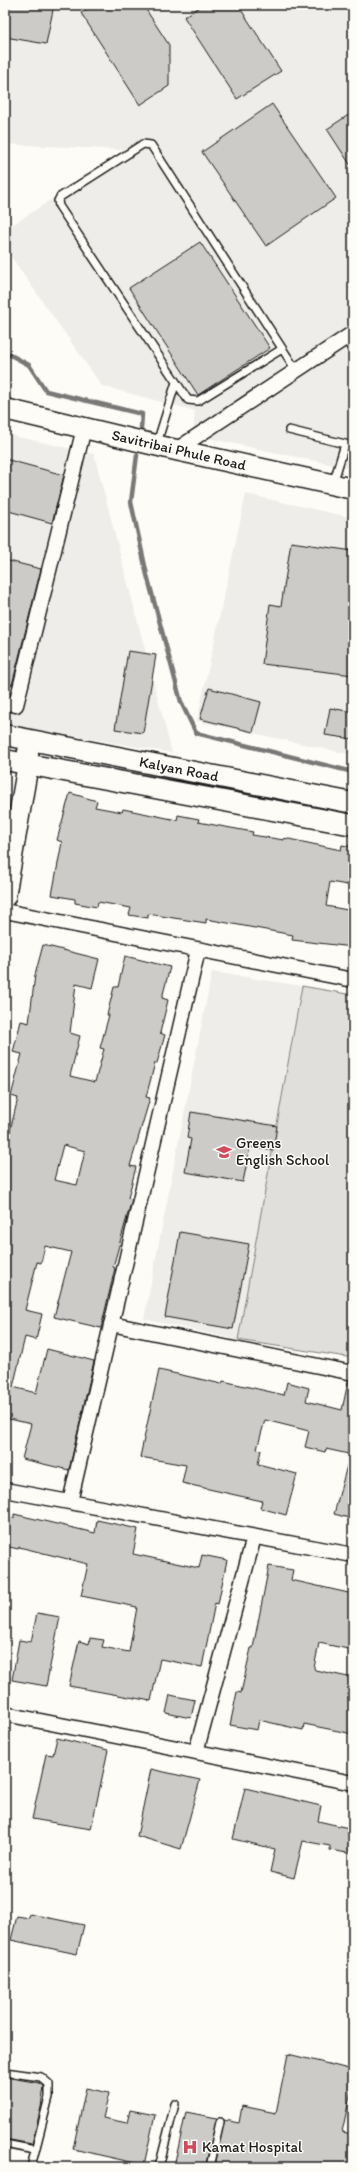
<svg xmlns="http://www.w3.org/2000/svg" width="358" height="2172" font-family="Itim,sans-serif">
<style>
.built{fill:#eeede9}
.green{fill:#e0dfdb;stroke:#7e7e7c}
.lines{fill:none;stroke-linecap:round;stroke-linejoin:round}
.stream{stroke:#797876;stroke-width:4.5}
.building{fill:#cccbc8;stroke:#1c1c1c;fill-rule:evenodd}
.lane-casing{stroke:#1c1c1c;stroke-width:10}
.street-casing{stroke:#1c1c1c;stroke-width:17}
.secondary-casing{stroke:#1c1c1c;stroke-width:23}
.lane{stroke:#fdfcf7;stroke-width:7}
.street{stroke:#fdfcf7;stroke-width:14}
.secondary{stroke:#fdfcf7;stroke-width:20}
.labels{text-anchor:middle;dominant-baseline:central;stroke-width:3;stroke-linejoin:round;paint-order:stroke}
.street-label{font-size:15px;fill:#1c1c1c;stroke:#fdfcf7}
.poi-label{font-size:15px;fill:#1c1c1c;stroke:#fdfcf7;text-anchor:start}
</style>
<rect width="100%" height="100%" fill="#fdfcf7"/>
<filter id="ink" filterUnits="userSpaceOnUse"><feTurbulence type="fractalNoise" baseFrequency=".025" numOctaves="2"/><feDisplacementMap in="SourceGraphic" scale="8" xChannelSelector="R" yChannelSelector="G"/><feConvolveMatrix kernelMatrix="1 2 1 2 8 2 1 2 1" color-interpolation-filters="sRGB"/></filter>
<g filter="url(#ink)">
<path class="built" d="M5,5h348v464l-160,-34 2,-24 -93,-25 -97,-138v-18l121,-80 -121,-6z
M5,434l89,20 78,299 -167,-29z
M246,494l107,24v237l-156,-34z
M212,972l90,14 -64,354 -94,-21z"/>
<path class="green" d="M302,986l51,9v363l-115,-18z"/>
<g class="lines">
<path class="stream" d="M5,352l24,13 17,26 96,23 -1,15
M137,455l-6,47 16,73 34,127 15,31 157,39"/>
</g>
<path class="building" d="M5,5h49l-8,39 -41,-7z
M93,5h50l26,40v41l-29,19 -59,-92z
M203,5h35l43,66 -44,28 -53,-82z
M272,104l64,94 -70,48 -64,-94z
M353,112v57l-26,-40z
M200,242l70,106 -72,47 -69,-107z
M5,459l59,16 -12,48 -47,-13z
M291,542l62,9v124l-91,-11 8,-60 11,2z
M5,560l36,9 -29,116 -7,-2z
M128,651l28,4 -13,78 -28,-4z
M209,688l52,14 -8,30 -53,-13z
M330,708l23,4v27l-28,-4z
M70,793l27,8 -2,6 27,5 1,-3 54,11 1,-5 21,4 -1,3 55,10 -1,3 32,5v-2l57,12 1,-5 11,2v39l-23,-4 -4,24 27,5v36l-61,-7 1,-5 -87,-16v4l-58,-9v4l-19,-3 2,-7 -33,-6 -1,5 -22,-4v-4l-23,-4 10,-53 -5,-2z
M43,945l56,14 -7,29 -16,-4 -6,49 10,3 -10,40 25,6 9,-33 -4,-1 9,-33h-2l7,-28h4l7,-31 45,11 -8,31 6,2 -8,33 5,2 -8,28h-2l-9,34 4,1 -20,68 6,1 -8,31 4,1 -19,68 2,1 -14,60 -47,-11 17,-65 -26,-6 -4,17 -4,-1 -12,48 17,4 -6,26 -11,-3 -12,50 23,6 11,-44 47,12 -25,109 -47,-11 9,-35 -26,-6v-267l13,-53 -7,-2 11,-42 -9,-2 8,-31 8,2 6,-48zM63,1145l22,6 -8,34 -23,-5z
M191,1112l86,14 -4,25 -23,-4 -7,35 -58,-10 6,-33 -4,-1z
M180,1232l69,12 -16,85 -68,-12z
M159,1370l63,14 1,-3 61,14 3,-13 22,6 -3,13 36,9 6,-28 5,1v72l-27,-6 -1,3 -20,-5 4,-16 -44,-11 -8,29 4,1 -3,14 39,10 -11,41 -26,-7 2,-7 -80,-18 4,-18 -46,-8z
M349,1458h4v61l-19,-5z
M14,1514l81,19 2,-13 41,9 -5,25 66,14 3,-13 25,5 -9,44 -3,-1 -13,64 -42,-8 -9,42 -82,-15 10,-45 10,3 1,-6 14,2 -2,7 27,5 8,-45 -56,-11 7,-32 -69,-17 -1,2 -13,-3v-30l9,2z
M269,1566l24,4 -2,10 62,14v56l-34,-7 -5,25 1,2 38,8v56l-49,-10 -1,6 -44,-10 -2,10 -27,-5 7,-33 4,1 10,-45h2z
M37,1613l23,4 -14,69 -34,-6 7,-40 12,2z
M170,1695l25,5 -4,18 -25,-5z
M57,1738l51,12 -17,79 -59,-10 14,-65 7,1z
M151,1769l49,11 -19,69 -44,-13z
M245,1788l76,18 -3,15 35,8v25l-23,-4v-4l-27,-5 -9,37 -24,-6 5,-23 -42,-10z
M30,1914l54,11 -7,29 -66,-14 6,-24 12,2z
M288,2054l65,16v22l-2,-1 -9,41 11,2v33h-138l9,-47 15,3 3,-17 34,7z
M5,2077l35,6 4,3 -3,21 -9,37 -27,-5z
M86,2088l23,5 -6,25 24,5 3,-13 25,5 -11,50 -71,-16z
M186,2112l31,6 -12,49h-31z"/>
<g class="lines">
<g class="lane-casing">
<path id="lane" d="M345,338l8,13
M176,382l12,18 10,1 84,-52
M289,430l64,16
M157,443l19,-61 -117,-176 -1,-5 2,-4 83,-53 8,1 145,225
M333,484l12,-40
M5,2072l36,5 8,7v13l-18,70
M5,2144l30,6
M159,2167l16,-63
M210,2167l10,-45"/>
</g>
<g class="street-casing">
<path id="street" d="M176,450l177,-117
M5,702l11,3 68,-277
M5,911l348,69
M111,1324l242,49
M5,1490l348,65
M70,1502l128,-552
M5,1714l348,69
M196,1752l58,-215"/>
</g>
<g class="secondary-casing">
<path id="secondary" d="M5,409l171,41 177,39
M5,735l348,68
M5,760l348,65
M5,897l23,-133v-13"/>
</g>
<use href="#lane" class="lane"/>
<use href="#street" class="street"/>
<use href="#secondary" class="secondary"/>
</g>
</g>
<defs>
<g id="school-bare" transform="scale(1.2)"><path d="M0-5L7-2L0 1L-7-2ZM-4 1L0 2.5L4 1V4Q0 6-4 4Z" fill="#d1495b" stroke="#fdfcf7" stroke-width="2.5" paint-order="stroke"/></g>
<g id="hospital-bare" transform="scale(1.2)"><path d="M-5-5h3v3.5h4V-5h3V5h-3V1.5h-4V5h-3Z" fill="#d1495b" stroke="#fdfcf7" stroke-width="2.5" paint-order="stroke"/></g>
</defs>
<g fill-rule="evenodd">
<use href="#school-bare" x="224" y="1152"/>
<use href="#hospital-bare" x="190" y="2147"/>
</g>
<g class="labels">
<g class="street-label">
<text transform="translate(179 450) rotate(13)">Savitribai Phule Road</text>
<text transform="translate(179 769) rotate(11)">Kalyan Road</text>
</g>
<g class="poi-label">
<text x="236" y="1143">Greens<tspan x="236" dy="17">English School</tspan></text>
<text x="202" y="2147">Kamat Hospital</text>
</g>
</g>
<rect width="358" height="2172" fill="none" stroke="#fdfcf7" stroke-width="20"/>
<rect x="10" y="10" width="338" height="2152" fill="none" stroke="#1c1c1c" stroke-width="1.5" filter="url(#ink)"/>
</svg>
